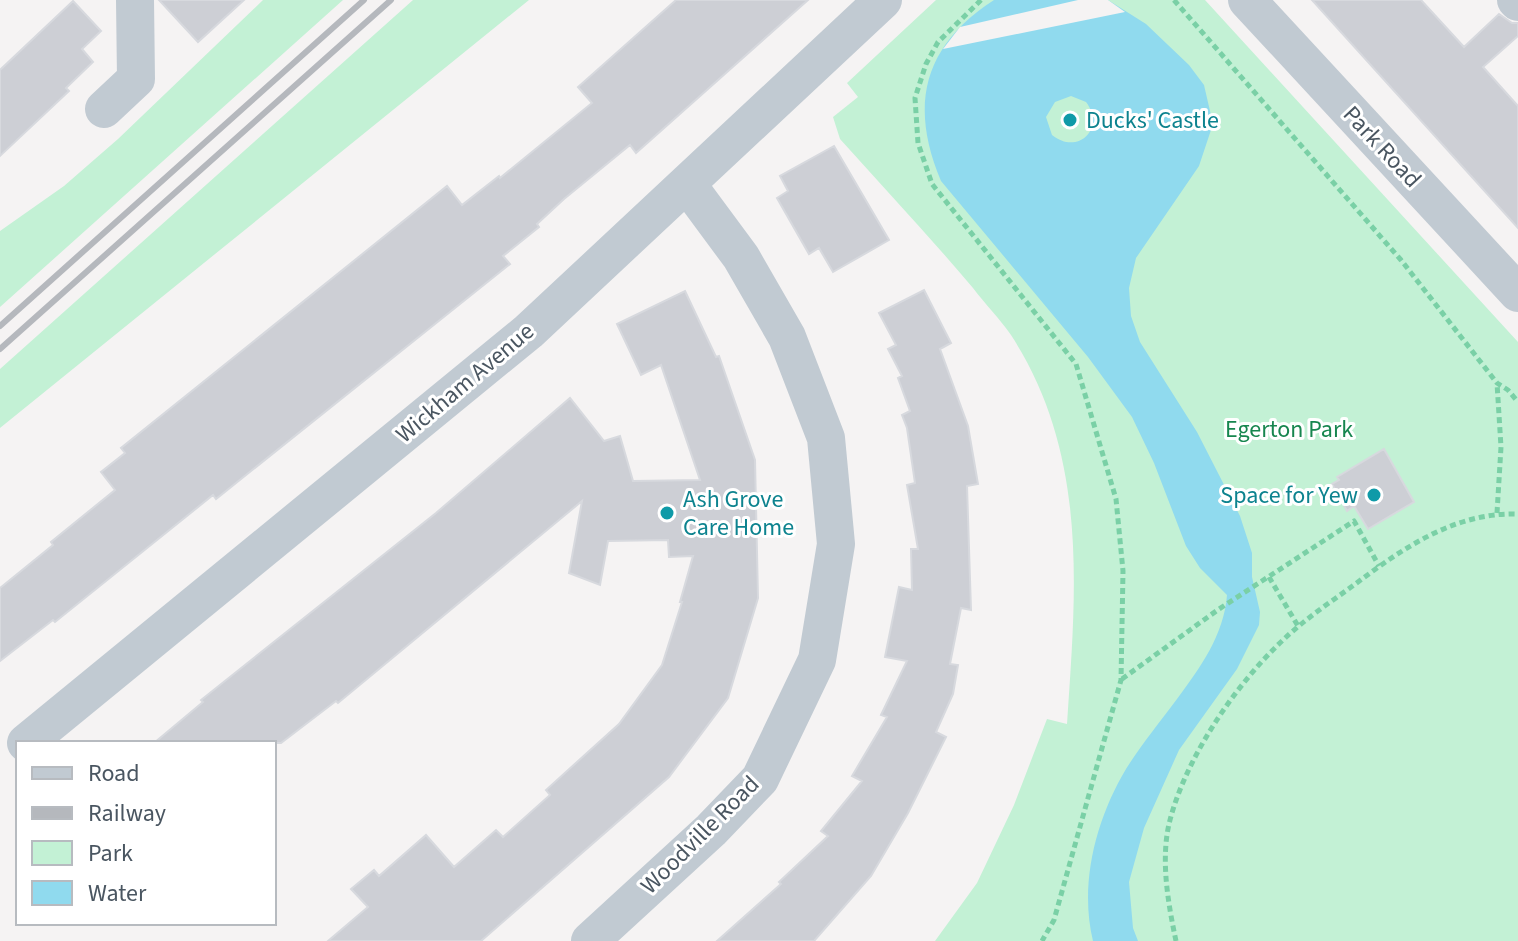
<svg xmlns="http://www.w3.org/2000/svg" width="1518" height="941" font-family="'Source Sans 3',sans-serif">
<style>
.green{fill:#c3f1d5}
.water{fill:#90daee;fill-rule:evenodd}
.pier{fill:#f5f3f3}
.building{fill:#cdcfd5;stroke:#d7d9de;stroke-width:2}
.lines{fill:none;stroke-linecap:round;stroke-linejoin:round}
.path{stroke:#7ad0a6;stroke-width:5;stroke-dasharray:6 4;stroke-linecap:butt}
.minor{stroke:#c1cad2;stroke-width:38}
.rail{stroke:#b5b8bd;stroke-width:6}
.culture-dot{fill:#0f9aa8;stroke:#fff;stroke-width:3}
.labels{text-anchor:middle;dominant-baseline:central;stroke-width:6;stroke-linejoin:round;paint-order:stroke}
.culture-label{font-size:24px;fill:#0d838f;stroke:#fff;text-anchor:start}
.street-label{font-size:24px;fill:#4a5661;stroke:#fff}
.park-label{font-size:24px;fill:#17864f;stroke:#fff}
</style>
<rect width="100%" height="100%" fill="#f5f3f3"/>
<path class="green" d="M263,0h80l-343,307v-76l64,-45 54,-47z
M413,0h116l-529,428v-59z
M936,0h269l313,342v599h-583l42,-58 37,-78 33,-86 20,5c9,-134 22,-269 -56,-389 -11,-16 -26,-31 -38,-47 -43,-51 -89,-100 -133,-149l-7,-22 25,-20 -11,-14z"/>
<path class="water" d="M994,0h114l38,24 43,41 15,20 9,39 -14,42 -63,92 -7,30 2,28 9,26 57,90 43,84 12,37v24l8,35 -1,13 -22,44 -58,81 -35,78 -15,54 4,46 5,13h-45c-14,-57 3,-122 33,-172 15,-24 34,-47 51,-70 23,-31 47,-64 50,-104l-27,-27 -14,-22 -32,-83 -22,-46 -44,-60 -147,-176c-32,-76 -18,-135 53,-181zM1071,96l15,6c20,26 -8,54 -34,33l-6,-18 9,-15z"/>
<path class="pier" d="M1078,0h30l17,12 -182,37 17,-22z"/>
<path class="building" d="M159,0h85l-46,42z
M676,0h132l-172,153 -6,-8 -66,54 -27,25 2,3 -36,29 7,8 -294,235 -3,-4 -158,127 -2,-2 -53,41v-73l53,-43 -2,-3 64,-52 -14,-18 24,-19 -4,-5 326,-262 15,19 37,-29 1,2 92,-75 -14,-16z
M1312,0h109l43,47 35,-33 13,9h6v13l-35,31 35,39v122z
M73,1l28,30 -19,18 11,13 -27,26 3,3 -69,65v-86z
M834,146l55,94 -56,32 -14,-24 -10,6 -32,-56 11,-7 -8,-15z
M924,290l27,53 -11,6 28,77 10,58 -11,2 4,124 -10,-2 -11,56 8,1 -5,29 -17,38 10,5 -38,76 -37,63 -57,65h-97l64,-57 -2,-2 49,-46 -7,-5 41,-50 -10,-5 35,-59 -6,-2 26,-54 -22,-4 14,-70 13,3 -1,-41h7l-11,-64 8,-2 -8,-55 -5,-13 8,-4 -12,-33 4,-2 -14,-27 8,-4 -17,-32z
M685,291l31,66 3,-1 36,104 3,138 -30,100 -59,79 -188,164h-153l40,-34 -17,-18 23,-19 5,6 47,-41 28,32 42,-37 7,7 47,-42 -4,-5 73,-66 43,-59 20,-63h-2l13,-46 -24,1 -1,-17 -60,1 -8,44 -31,-12 13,-72 -244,202 -2,-2 -55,42h-127l49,-41 -2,-2 235,-187 134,-115 34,43 16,-5 13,45 67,-1 -39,-115 -20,10 -24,-51z
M1384,449l30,53 -46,27 -14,-23 -7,5 -15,-27 7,-4 -2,-3z"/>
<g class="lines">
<path class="path" d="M981,0l-43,42 -12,22 -11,34 3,45 14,41 144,180 40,135 7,72 -2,109 -67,240 -12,21
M1174,0l227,260 96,123 11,7 10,12
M1497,513l4,-66 -4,-64
M1269,577l29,49
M1122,679l97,-70 135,-88 25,45
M1176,941c-8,-38 -16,-83 -6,-121 18,-69 75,-150 130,-195 17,-14 36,-27 54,-40 49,-37 101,-73 164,-71"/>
<path class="minor" d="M1247,0l271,293
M1516,0l2,2
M104,109l32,-30 -1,-79
M26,743l503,-412 354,-331
M590,941l121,-111 49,-51 57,-119 19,-116 -10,-106 -39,-101 -46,-80 -54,-73"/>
<path class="rail" d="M0,326l364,-326
M0,349l391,-349"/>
</g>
<g class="culture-dot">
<circle cx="1070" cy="120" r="8"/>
<circle cx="1374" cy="495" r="8"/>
<circle cx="667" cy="513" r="8"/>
</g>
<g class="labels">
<g class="culture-label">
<text x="1086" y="120">Ducks' Castle</text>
<text x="1358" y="495" text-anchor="end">Space for Yew</text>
<text x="683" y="499">Ash Grove<tspan x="683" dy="28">Care Home</tspan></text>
</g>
<g class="street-label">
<text transform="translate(1382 147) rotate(47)">Park Road</text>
<text transform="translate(465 383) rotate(-40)">Wickham Avenue</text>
<text transform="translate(700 835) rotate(-45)">Woodville Road</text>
</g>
<g class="park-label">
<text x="1289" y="429">Egerton Park</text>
</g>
</g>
<rect x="16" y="741" width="260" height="184" fill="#ffffff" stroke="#b7bbc0" stroke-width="2"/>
<rect x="32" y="767" width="40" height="12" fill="#c1cad2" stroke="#b7bbc0" stroke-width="2"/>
<text x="88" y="781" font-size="24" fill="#4a5661">Road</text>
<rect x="32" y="807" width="40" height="12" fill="#b5b8bd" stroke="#b7bbc0" stroke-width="2"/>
<text x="88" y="821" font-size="24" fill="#4a5661">Railway</text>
<rect x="32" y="841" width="40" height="24" fill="#c3f1d5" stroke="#b7bbc0" stroke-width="2"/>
<text x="88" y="861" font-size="24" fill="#4a5661">Park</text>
<rect x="32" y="881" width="40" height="24" fill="#90daee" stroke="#b7bbc0" stroke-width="2"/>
<text x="88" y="901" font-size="24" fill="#4a5661">Water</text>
</svg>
